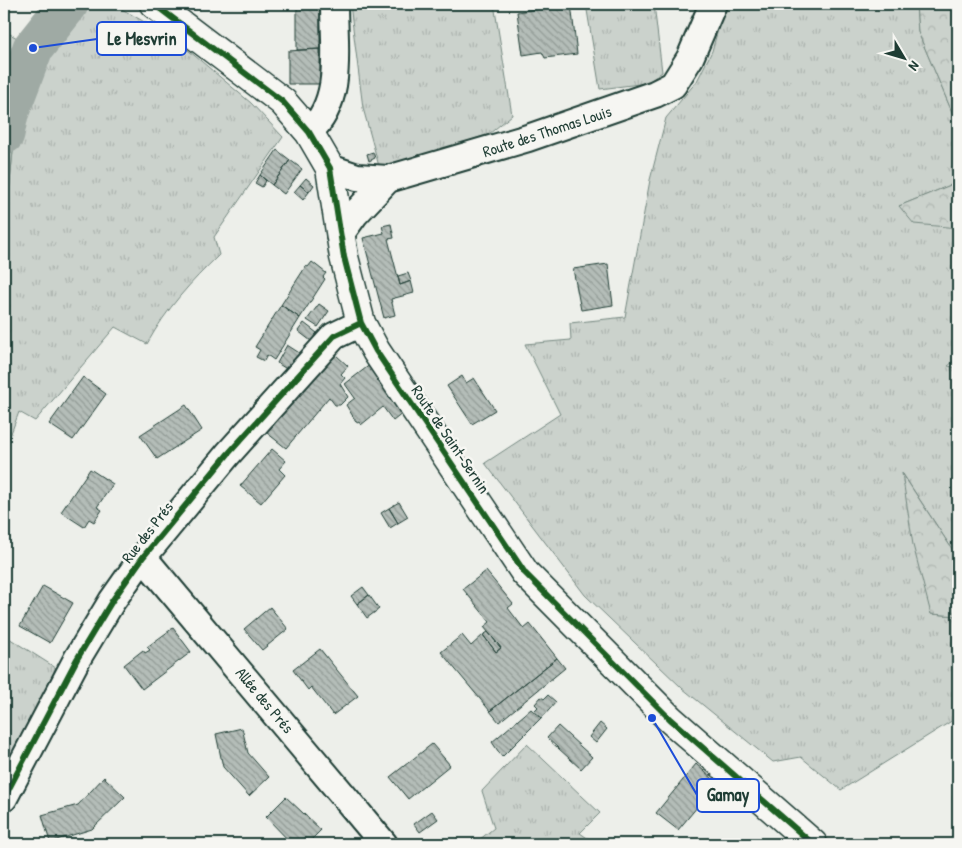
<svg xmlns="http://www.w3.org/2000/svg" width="962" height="848" font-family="'Patrick Hand',sans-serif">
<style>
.grass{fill:url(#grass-tufts);stroke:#758880}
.forest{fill:url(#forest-crowns);stroke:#758880}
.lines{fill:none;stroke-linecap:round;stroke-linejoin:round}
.river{stroke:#9faaa4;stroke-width:41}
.building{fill:url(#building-back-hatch);stroke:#1f3d34}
.street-casing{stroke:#1f3d34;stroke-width:30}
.secondary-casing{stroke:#1f3d34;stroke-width:31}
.street{stroke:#f6f6f2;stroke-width:26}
.secondary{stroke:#f6f6f2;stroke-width:28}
.cycleway-casing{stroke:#f6f6f2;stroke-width:9}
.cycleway{stroke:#1b5e20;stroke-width:6}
.labels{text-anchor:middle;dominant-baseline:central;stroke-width:5;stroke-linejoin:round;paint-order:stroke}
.street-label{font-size:16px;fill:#1f3d34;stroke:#f6f6f2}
.leader{fill:none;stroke:#1d4ed8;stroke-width:2}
.callout-dot{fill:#1d4ed8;stroke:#f6f6f2;stroke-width:2}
.callout{fill:#f6f6f2;stroke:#1d4ed8;stroke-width:2}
.callout-label{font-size:18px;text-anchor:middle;font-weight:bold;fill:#1f3d34}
</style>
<defs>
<pattern id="grass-tufts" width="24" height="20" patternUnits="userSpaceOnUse" patternTransform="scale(1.25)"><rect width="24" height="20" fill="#cbd2cc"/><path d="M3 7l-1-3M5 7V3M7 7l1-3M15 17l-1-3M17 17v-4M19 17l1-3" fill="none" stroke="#aeb5b0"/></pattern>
<pattern id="forest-crowns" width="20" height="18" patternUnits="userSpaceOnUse" patternTransform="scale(1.25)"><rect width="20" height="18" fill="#cbd2cc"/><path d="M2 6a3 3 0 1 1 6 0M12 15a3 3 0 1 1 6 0" fill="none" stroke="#aeb5b0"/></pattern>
<pattern id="building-back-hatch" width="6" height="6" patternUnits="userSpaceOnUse" patternTransform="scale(1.25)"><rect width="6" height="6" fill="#b4bdb8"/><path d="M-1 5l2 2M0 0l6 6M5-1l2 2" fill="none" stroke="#929b96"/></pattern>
</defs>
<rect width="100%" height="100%" fill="#edefea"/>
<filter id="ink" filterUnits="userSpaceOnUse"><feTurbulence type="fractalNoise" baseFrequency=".02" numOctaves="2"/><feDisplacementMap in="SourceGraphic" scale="10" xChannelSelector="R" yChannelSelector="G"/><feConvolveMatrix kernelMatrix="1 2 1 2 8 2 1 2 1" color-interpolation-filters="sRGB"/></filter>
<g filter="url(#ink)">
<path class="grass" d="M92,4h21l63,36 75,63 32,34 -69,100 5,18c-29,28 -52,53 -72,89l-32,-17 -80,94 -16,-9 -15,40v-232l3,-7 6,-62 29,-88z
M350,4h144l18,111 -23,19 -109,36 -17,-62z
M586,4h68l8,68 -15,11 -47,6z
M725,4h191l2,28 40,94v56l-59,24 59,22v130l-10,8 10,2v190l-55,-84 28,140 27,2v101l-117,73 -40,-33 -28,5 -91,-74 -97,-93 -100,-132 75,-49 -35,-70 46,-4 -1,-17 55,-6 25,-137 16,-62 31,-37 15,-30z
M4,31l19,10 -19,29z
M4,635l52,33 -52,105z
M527,744l73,69 -20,20 16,11h-122l20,-16 -12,-37z"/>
<path class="forest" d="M46,4h46l-50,59 -29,88 -6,62 -3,7v-150z
M916,4h42v122l-40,-94z
M958,182v46l-44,-4 -15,-18z
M902,473l56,85v58l-27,-2 -18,-69z"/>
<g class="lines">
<path class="river" d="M4,134l4,-20 25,-66 35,-44"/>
</g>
<path class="building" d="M297,4h23v45l-23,1z
M536,4h35l6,50 -32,4 -3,-6 -19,3 -6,-43 19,-3z
M320,49v35h-32v-33z
M277,150l13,10 -18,25 -12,-10z
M373,152l2,6 -6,3 -2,-7z
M290,160l12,9 -18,25 -12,-9z
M260,175l6,6 -4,6 -7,-4z
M306,178l8,7 -5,7 -9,-7z
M300,185l9,7 -6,8 -9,-8z
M391,224l3,14 -6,1 12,46 11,-4 3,12 -23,6 4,16 -11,3 -21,-80 21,-5 -2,-7z
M312,262l14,11 -3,4 2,2 -25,39 -19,-13 25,-39 2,1z
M608,264l5,41 -32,5 -8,-41z
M408,273l3,8 -11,4 -2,-9z
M319,304l10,7 -11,16 -11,-7z
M281,305l19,13 -26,42 -7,-5 -3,6 -8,-4 4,-7 -5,-3z
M304,323l13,10 -6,8 -13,-10z
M287,345l14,9 -13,16 -11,-7z
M336,355l12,11 -7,8 4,4 -5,6 8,13 -8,8h-5l-6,-8 -43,51 -24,-19 59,-71 6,6z
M371,364l32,49 -10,8 -10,-14 -22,18 -2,-3 -2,1 -11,-18 9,-7 -10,-14z
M462,376l4,7 8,-5 21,32 -23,14 -25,-38z
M83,377l23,17 -33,46 -24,-16z
M186,405l16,25 -45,29 -17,-24z
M272,449l14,12 -7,8 6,6 -24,28 -21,-17z
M90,469l23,15 -16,23 5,3 -8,12 -5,-3 -5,8 -23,-15z
M399,502l9,15 -10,6 -9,-15z
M389,508l9,15 -8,5 -9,-15z
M486,571l27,33 -5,4 16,21 6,-5 27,34 -67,53 -49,-59 21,-17 9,11 12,-11 13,17 5,-4 -17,-21 6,-5 -27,-33z
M43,586l30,17 -23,40 -30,-17z
M363,587l6,8 -12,9 -6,-8z
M369,595l10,14 -12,9 -10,-14z
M270,607l18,22 -26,21 -18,-21z
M173,628l18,24 -49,37 -18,-24 19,-15 2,3 5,-3 -3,-3z
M488,632l13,16 -5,4 -13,-17z
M320,649l38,47 -25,19 -22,-28 -3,3 -15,-20z
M557,658l8,10 -66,54 -9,-11z
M548,695l8,7 -14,16 -8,-7 4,-4 -3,-3 6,-7 3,2z
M531,709l10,9 -39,39 -10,-15z
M600,723l7,6 -11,14 -7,-6z
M558,726l34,31 -11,12 -34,-31z
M242,728l6,25 21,24 -20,19 -26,-29 -7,-33z
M432,744l18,21 -42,34 -18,-22z
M696,764l25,22 -9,11 -4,-3 -30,36 -22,-17z
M104,777l21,20 -33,32 -42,13 -8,-27 36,-10z
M953,796h5v46l-4,1z
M286,797l35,33 -14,14h-15l-26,-27z
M432,811l6,8 -18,13 -6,-8z"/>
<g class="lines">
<g class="street-casing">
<path id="street" d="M309,132c35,-31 25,-85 25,-128
M330,168l27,9 31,2 140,-41 127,-44 18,-9 17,-27 23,-54
M340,235l15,-21 33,-35
M143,557l241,287
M4,798l73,-139 35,-58 31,-44 85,-103 106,-118 27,-13"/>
</g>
<g class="secondary-casing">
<path id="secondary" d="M154,4l129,98 26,30 21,36 14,89 17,66 15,28 149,222 145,146 143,125"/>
</g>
<use href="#street" class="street"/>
<use href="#secondary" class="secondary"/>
<g class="cycleway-casing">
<path id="cycleway" d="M154,4l129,98 26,30 21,36 14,89 17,66 15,28 149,222 145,146 143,125
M4,798l73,-139 35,-58 31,-44 85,-103 106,-118 27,-13"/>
</g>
<use href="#cycleway" class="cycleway"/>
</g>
</g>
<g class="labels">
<g class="street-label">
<text transform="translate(547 131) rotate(-18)">Route des Thomas Louis</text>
<text transform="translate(451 439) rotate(56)">Route de Saint-Sernin</text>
<text transform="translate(147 532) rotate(-52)">Rue des Prés</text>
<text transform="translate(265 700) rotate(50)">Allée des Prés</text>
</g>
</g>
<path class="leader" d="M33 48L97 39M652 718L697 795"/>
<g class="callout-dot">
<circle cx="33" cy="48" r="5"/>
<circle cx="652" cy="718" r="5"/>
</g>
<g class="callout">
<rect x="97" y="22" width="89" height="33" rx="5"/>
<rect x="697" y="779" width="62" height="33" rx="5"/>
</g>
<g class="callout-label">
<text x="142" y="45">Le Mesvrin</text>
<text x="728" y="801">Gamay</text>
</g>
<rect width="962" height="848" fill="none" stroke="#f6f6f2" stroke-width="20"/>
<rect x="10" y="10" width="942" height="828" fill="none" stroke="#1f3d34" stroke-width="2" filter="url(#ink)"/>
<g transform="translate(904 58) rotate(128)" stroke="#f6f6f2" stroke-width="4" paint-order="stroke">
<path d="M0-4L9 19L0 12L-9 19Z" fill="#1f3d34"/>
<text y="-8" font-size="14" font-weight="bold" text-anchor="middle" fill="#1f3d34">N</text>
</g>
</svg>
